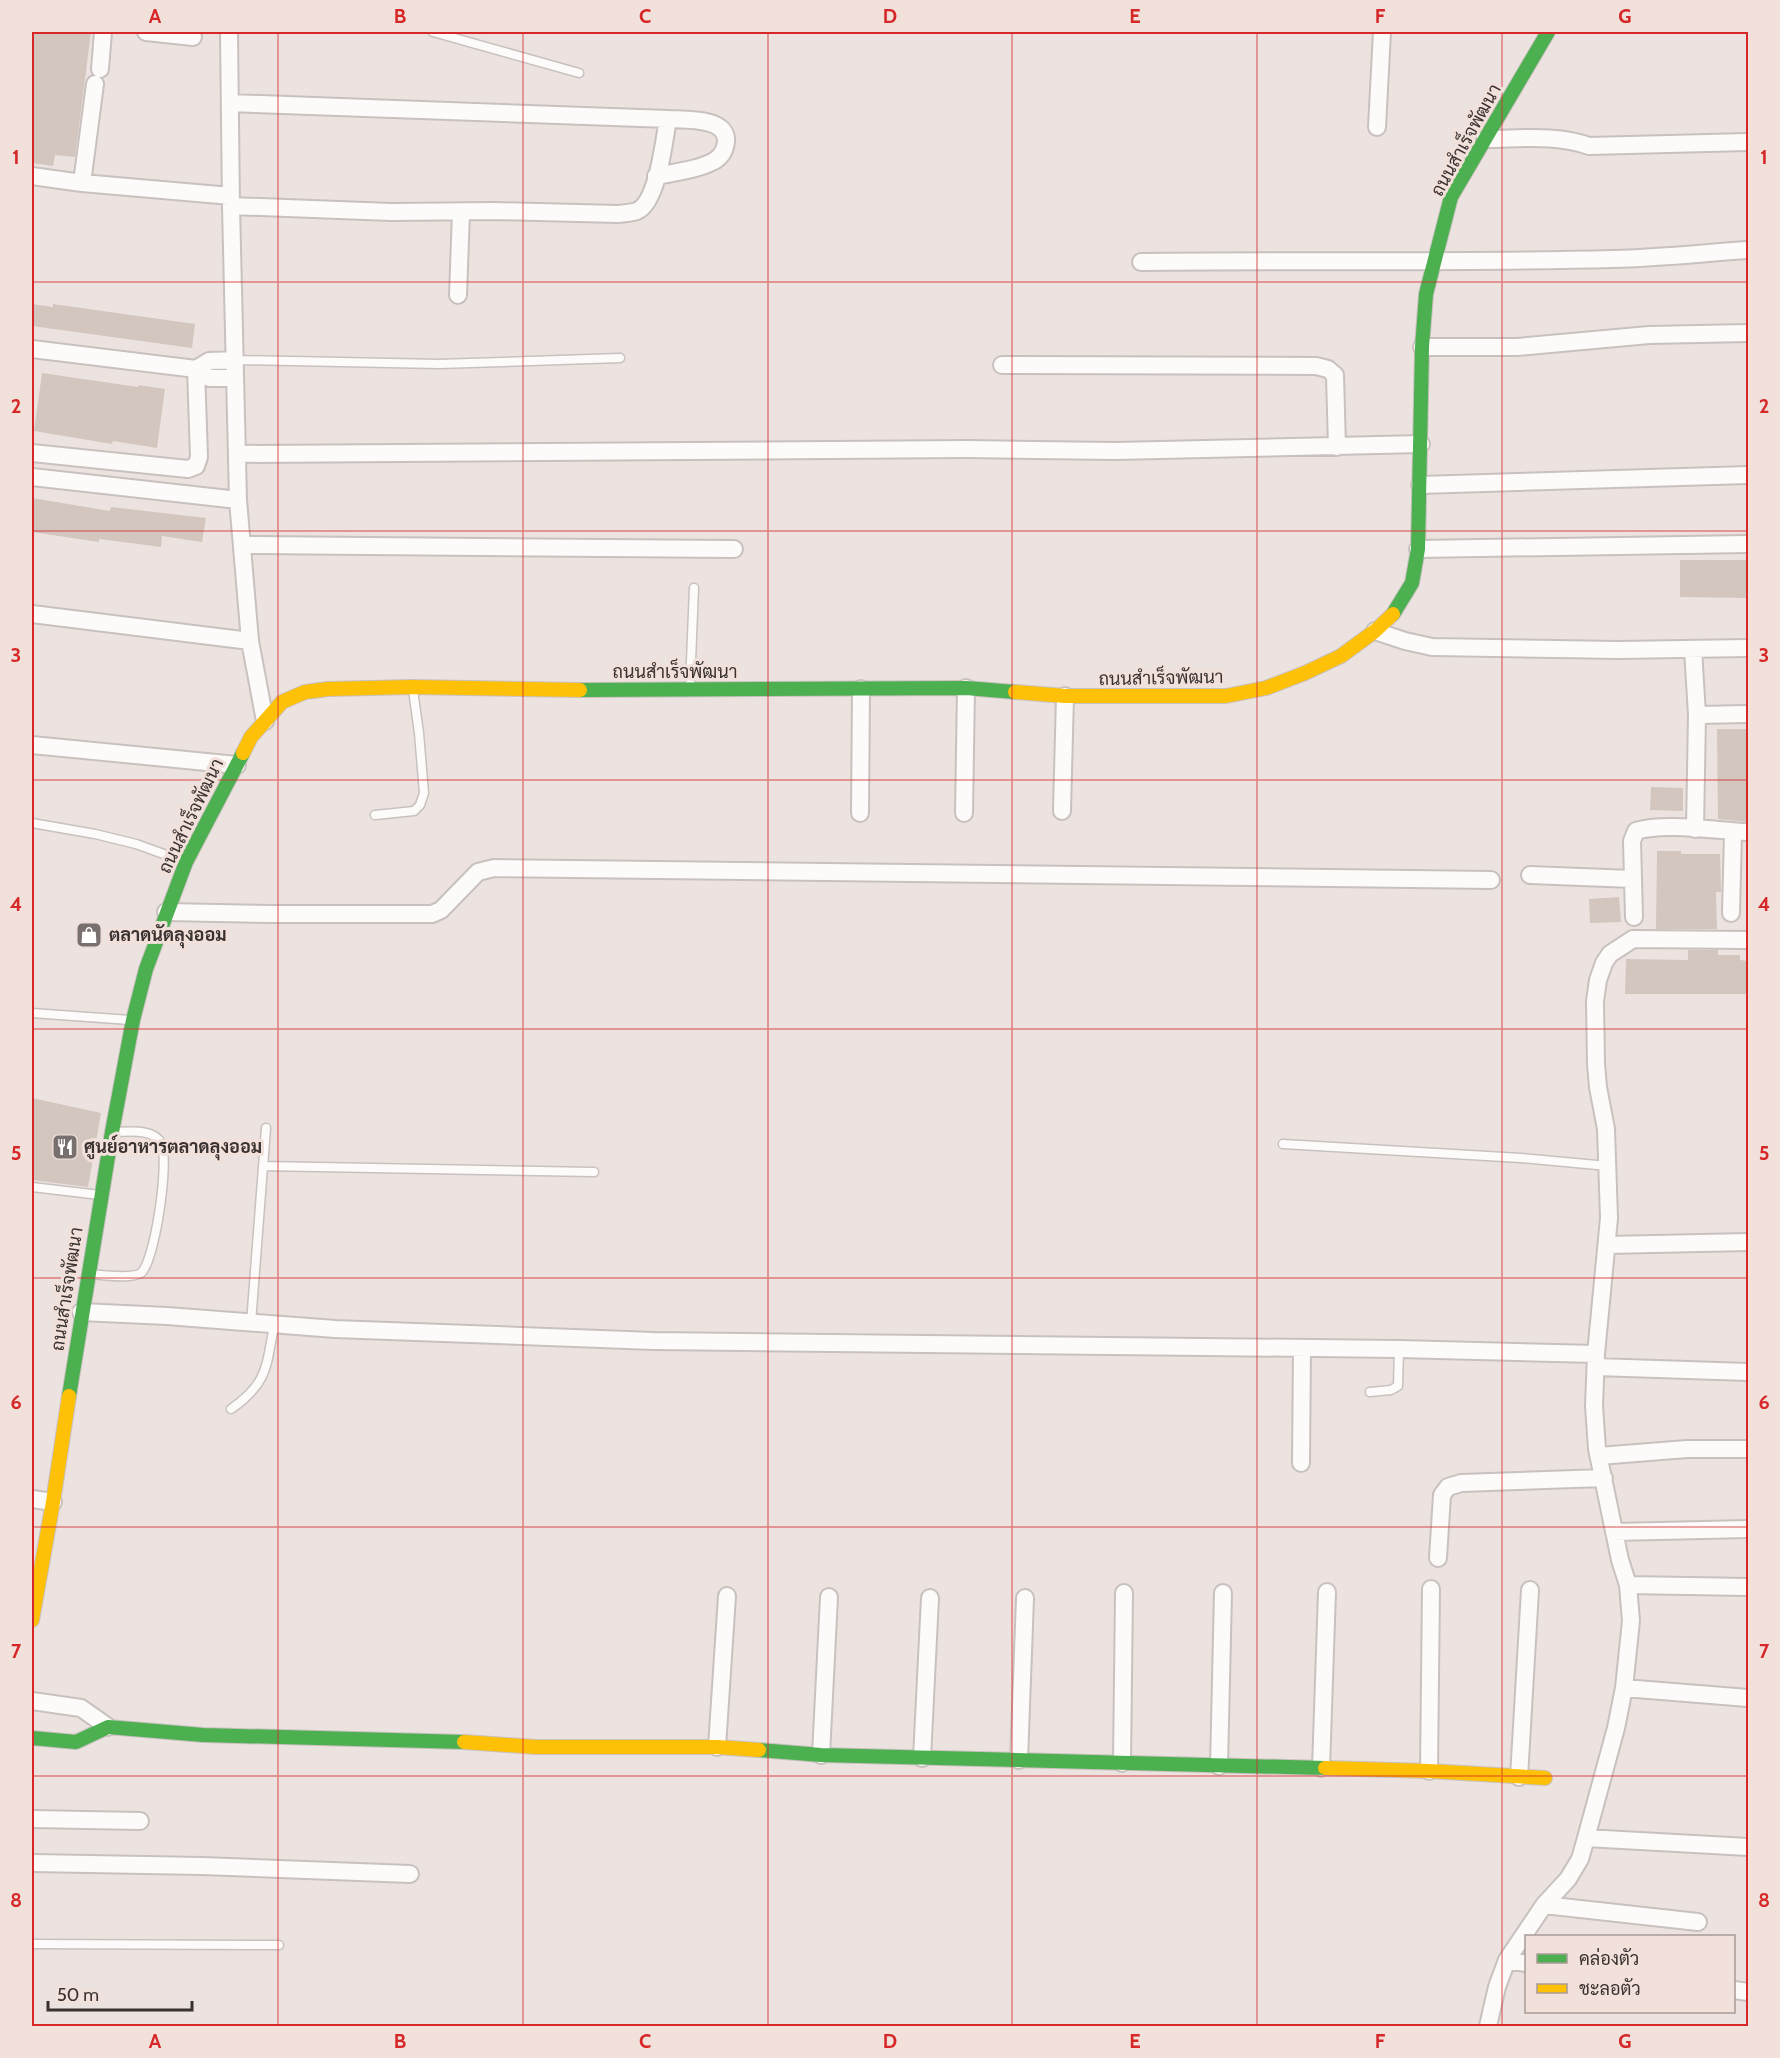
<svg xmlns="http://www.w3.org/2000/svg" width="1780" height="2058" font-family="Cabin,Sarabun,sans-serif">
<style>
.building{fill:#d2c6bf}
.lines{fill:none;stroke-linecap:round;stroke-linejoin:round}
.lane-casing{stroke:#c8c1be;stroke-width:11}
.street-casing{stroke:#c8c1be;stroke-width:20}
.fast-casing{stroke:#c8c1be;stroke-width:16}
.slow-casing{stroke:#c8c1be;stroke-width:16}
.lane{stroke:#fcfbfa;stroke-width:8}
.street{stroke:#fcfbfa;stroke-width:16}
.fast{stroke:#4caf50;stroke-width:14}
.slow{stroke:#ffc107;stroke-width:14}
.grid{fill:none;stroke:#d62828;stroke-width:1.5;stroke-opacity:0.55}
.labels{text-anchor:middle;dominant-baseline:central;stroke-width:6;stroke-linejoin:round;paint-order:stroke}
.street-label{font-size:18px;fill:#393230;stroke:#f2e0da}
.poi-label{font-size:18px;font-weight:bold;fill:#393230;stroke:#f2e0da;text-anchor:start}
.neatline{fill:none;stroke:#d62828;stroke-width:2}
.grid-label{font-size:20px;text-anchor:middle;font-weight:bold;fill:#d62828}
</style>
<rect width="100%" height="100%" fill="#ece3e0"/>
<path class="building" d="M32,32h59l-16,125 -20,-2 -2,11 -21,-3z
M32,304l21,3v-3l142,20 -3,24 -160,-22z
M42,373l96,14v-2l27,4 -8,59 -44,-7 -1,3 -78,-13z
M32,498l78,13 1,-4 95,11 -4,24 -40,-6 -1,11 -62,-8v3l-67,-10z
M1680,560h69v38l-69,-1z
M1717,729h32v93l-31,-3z
M1651,787l32,1v23l-33,-1z
M1657,851h24v3h39l1,38h-5l1,37h-61z
M1619,897l2,25 -31,1 -1,-24z
M1688,950h30v5h22v5l9,1v33h-124l1,-35 62,1z
M32,1098l69,15 -13,74 -56,-7z"/>
<g class="lines">
<g class="lane-casing">
<path id="lane" d="M433,32l146,41
M235,360l204,4 181,-6
M690,686l4,-98
M375,815l39,-4 6,-6 4,-12 -5,-60 -6,-43
M32,823l63,11 41,10 47,17
M32,1013l98,7
M1283,1144l238,14 87,8
M263,1166l331,6
M32,1187l68,8
M91,1274c11,1 41,5 50,-1 14,-11 29,-115 20,-130 -8,-15 -33,-11 -47,-11
M251,1323l15,-195
M1370,1392l21,-2 7,-4 1,-37
M231,1409c37,-26 35,-42 43,-83
M32,1944l247,1"/>
</g>
<g class="street-casing">
<path id="street" d="M146,32l47,5
M229,32l2,174 7,294 12,141 15,80
M100,69l3,-37
M230,103l438,16c17,1 60,-2 58,23 -1,8 -5,15 -12,19 -17,9 -38,11 -58,15
M1377,127l5,-95
M1485,139c34,0 72,-5 104,7l159,-4
M32,176l50,7 149,13
M82,183l13,-99
M231,206l160,6 103,-1 124,3c6,-1 14,-1 19,-3 21,-9 27,-71 31,-92
M1141,262c157,-2 314,1 472,-3 45,-1 90,-6 135,-9
M458,295l3,-83
M1422,347h95l132,-12 99,-2
M32,349l164,20 13,9h26
M1002,365l314,1 12,3 7,6 2,72
M196,369l13,-8 26,-1
M32,453l156,16 8,-3 3,-9 -3,-88
M237,454l730,-5 148,2 306,-7
M32,477l206,23
M1420,485l328,-10
M242,545l492,4
M1418,549l330,-5
M32,614l218,27
M1375,631l30,10 27,6 186,3 130,-2
M1693,649l4,66 -2,114
M1697,715l51,-1
M32,745l205,20
M1062,811l3,-115
M860,813l1,-124
M964,813l2,-125
M1530,875l102,4
M166,912l108,2h158l9,-4 37,-38 16,-4 997,12
M1731,913l2,-81
M1634,917l-2,-76 4,-10c29,-9 81,0 112,1
M1607,1245l141,-3
M81,1312l86,4 168,13 318,12 746,8 197,5
M1596,1367l152,5
M1599,1456l88,-7h61
M1301,1463l1,-114
M32,1499l21,3
M1614,1532l134,-3
M1438,1558l4,-63 6,-8 13,-4 143,-5
M1628,1585l120,2
M1624,1688l124,10
M32,1701l49,7 27,19
M717,1747l10,-151
M821,1755l8,-158
M922,1758l8,-160
M1019,1760l6,-162
M1122,1763l2,-170
M1219,1766l4,-173
M1321,1768l6,-176
M1429,1771l2,-182
M1519,1777l11,-187
M32,1819l108,2
M1586,1838l30,-110 8,-40 7,-67 -3,-36 -8,-25 -23,-111 -3,-43 2,-52 13,-136 -3,-89 -8,-42 -2,-23 -1,-63 3,-21 6,-17 6,-9 23,-15 115,1
M32,1863l170,3 208,8
M1544,1905l154,17
M1507,1960l19,3
M1734,1990l14,2
M1488,2026l9,-39 10,-27 37,-55 24,-26 12,-20 6,-21 162,9"/>
</g>
<g class="fast-casing">
<path id="fast" d="M1393,614l19,-31 6,-34 4,-202 4,-53 25,-97 97,-165
M580,690l386,-2 49,4
M69,1396l43,-264 21,-112 13,-51 40,-107 57,-109
M32,1738l44,4 32,-15 95,8 261,7
M759,1750l62,5 504,13"/>
</g>
<g class="slow-casing">
<path id="slow" d="M1015,692l50,4h161l40,-8 39,-15 36,-17 34,-25 18,-17
M243,753l8,-16 31,-35 23,-10 23,-3 84,-2 168,3
M32,1620l21,-118 16,-106
M464,1742l72,5h181l42,3
M1325,1768l104,3 116,7"/>
</g>
<use href="#lane" class="lane"/>
<use href="#street" class="street"/>
<use href="#fast" class="fast"/>
<use href="#slow" class="slow"/>
</g>
<path class="grid" d="M278,32v1994M523,32v1994M768,32v1994M1012,32v1994M1257,32v1994M1502,32v1994M32,282h1716M32,531h1716M32,780h1716M32,1029h1716M32,1278h1716M32,1527h1716M32,1776h1716"/>
<defs>
<g id="shop-square" transform="scale(1.35)"><rect x="-9" y="-9" width="18" height="18" rx="4" fill="#78706e" stroke="#f2e0da"/><path d="M-5-2.5h2.3a2.7 3.5 0 0 1 5.4 0H5L5.5 6h-11ZM-1.5-2.5h3a1.5 2.3 0 0 0-3 0Z" fill="#fff"/></g>
<g id="restaurant-square" transform="scale(1.35)"><rect x="-9" y="-9" width="18" height="18" rx="4" fill="#78706e" stroke="#f2e0da"/><path d="M-5-6h1v4h1v-4h1v4h1v-4h1v5L-1.5 .5V6h-2V.5L-5-1ZM5-6V6H3V1.5H1.5Q1.5-4 5-6Z" fill="#fff"/></g>
</defs>
<g fill-rule="evenodd">
<use href="#shop-square" x="89" y="935"/>
<use href="#restaurant-square" x="65" y="1147"/>
</g>
<g class="labels">
<g class="street-label">
<text transform="translate(1466 140) rotate(-61)">ถนนสำเร็จพัฒนา</text>
<text x="675" y="672">ถนนสำเร็จพัฒนา</text>
<text transform="translate(1161 678) rotate(-1)">ถนนสำเร็จพัฒนา</text>
<text transform="translate(191 816) rotate(-64)">ถนนสำเร็จพัฒนา</text>
<text transform="translate(67 1289) rotate(-81)">ถนนสำเร็จพัฒนา</text>
</g>
<g class="poi-label">
<text x="109" y="935">ตลาดนัดลุงออม</text>
<text x="84" y="1147">ศูนย์อาหารตลาดลุงออม</text>
</g>
</g>
<rect width="1780" height="2058" fill="none" stroke="#f2e0da" stroke-width="66"/>
<rect x="1525" y="1935" width="210" height="78" fill="#f2e0da" stroke="#a89a96" stroke-width="1.5"/>
<rect x="1537" y="1954" width="30" height="9" fill="#4caf50" stroke="#a89a96" stroke-width="1.5"/>
<text x="1579" y="1965" font-size="18" fill="#393230">คล่องตัว</text>
<rect x="1537" y="1984" width="30" height="9" fill="#ffc107" stroke="#a89a96" stroke-width="1.5"/>
<text x="1579" y="1995" font-size="18" fill="#393230">ชะลอตัว</text>
<path d="M48 2001v9h144v-9" fill="none" stroke="#393230" stroke-width="3"/>
<text x="57" y="2001" font-size="18" fill="#393230" stroke="#f2e0da" stroke-width="4.5" paint-order="stroke">50 m</text>
<rect x="33" y="33" width="1714" height="1992" class="neatline"/>
<g class="grid-label">
<text x="155" y="23">A</text>
<text x="400" y="23">B</text>
<text x="645" y="23">C</text>
<text x="890" y="23">D</text>
<text x="1135" y="23">E</text>
<text x="1380" y="23">F</text>
<text x="1625" y="23">G</text>
<text x="16" y="164">1</text>
<text x="1764" y="164">1</text>
<text x="16" y="413">2</text>
<text x="1764" y="413">2</text>
<text x="16" y="662">3</text>
<text x="1764" y="662">3</text>
<text x="16" y="911">4</text>
<text x="1764" y="911">4</text>
<text x="16" y="1160">5</text>
<text x="1764" y="1160">5</text>
<text x="16" y="1409">6</text>
<text x="1764" y="1409">6</text>
<text x="16" y="1658">7</text>
<text x="1764" y="1658">7</text>
<text x="16" y="1907">8</text>
<text x="1764" y="1907">8</text>
<text x="155" y="2048">A</text>
<text x="400" y="2048">B</text>
<text x="645" y="2048">C</text>
<text x="890" y="2048">D</text>
<text x="1135" y="2048">E</text>
<text x="1380" y="2048">F</text>
<text x="1625" y="2048">G</text>
</g>
</svg>
